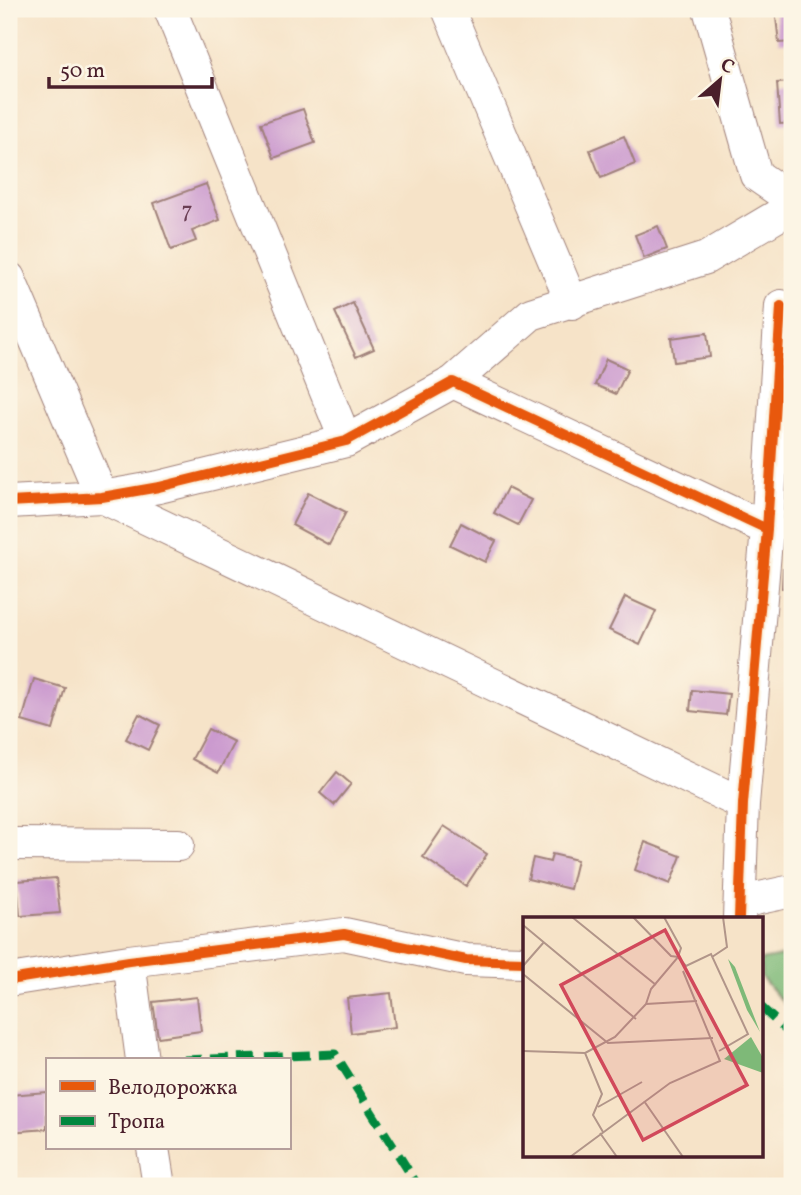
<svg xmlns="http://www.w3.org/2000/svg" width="801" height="1195" font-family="Vollkorn,serif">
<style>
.forest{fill:#7eb978;stroke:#646c52;stroke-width:2}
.building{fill:#cb9acf}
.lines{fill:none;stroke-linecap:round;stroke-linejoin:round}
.minor-casing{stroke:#a0817a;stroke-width:34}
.minor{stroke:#fff;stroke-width:32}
.quiet{stroke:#00873e;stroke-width:9;stroke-dasharray:18 9;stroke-linecap:butt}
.cycleway-casing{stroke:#fcf5e5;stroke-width:15}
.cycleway{stroke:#e8590c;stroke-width:10}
.labels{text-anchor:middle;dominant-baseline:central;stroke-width:5;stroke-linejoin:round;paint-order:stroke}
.number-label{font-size:23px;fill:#6a3e54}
.inset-road{fill:none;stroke:#b19589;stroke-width:2}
.view{fill:#d1495b;fill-opacity:0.15;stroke:#d1495b;stroke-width:3.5}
.inset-edge{fill:none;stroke:#4a1f2b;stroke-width:3.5}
</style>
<rect width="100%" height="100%" fill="#fcf5e5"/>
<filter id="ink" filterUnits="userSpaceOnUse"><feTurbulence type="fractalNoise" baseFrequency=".0143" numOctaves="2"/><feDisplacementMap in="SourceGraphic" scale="14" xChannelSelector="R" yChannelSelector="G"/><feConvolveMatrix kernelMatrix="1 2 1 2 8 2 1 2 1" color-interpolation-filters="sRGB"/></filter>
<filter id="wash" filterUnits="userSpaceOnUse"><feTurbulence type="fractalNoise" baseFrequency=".00686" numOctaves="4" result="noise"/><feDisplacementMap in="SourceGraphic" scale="28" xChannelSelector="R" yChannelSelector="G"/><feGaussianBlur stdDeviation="1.57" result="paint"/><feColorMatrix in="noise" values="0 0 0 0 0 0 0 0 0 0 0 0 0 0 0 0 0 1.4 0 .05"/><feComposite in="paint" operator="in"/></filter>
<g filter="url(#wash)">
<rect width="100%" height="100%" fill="#f6e3c8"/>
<path class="forest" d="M792,954v59l-31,-36v-17z"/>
<g id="blocks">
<path class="building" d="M775,9h17v33l-13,1z
M792,82v41l-12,1 -3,-41z
M303,109l12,34 -41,15 -13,-35z
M624,136l11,28 -34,14 -11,-28z
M206,184l14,36 -28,11 4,10 -25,9 -17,-47z
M658,226l9,23 -23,9 -9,-23z
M353,303l21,46 -18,8 -21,-45z
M707,333l3,24 -36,5 -3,-24z
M606,359l22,10 -12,25 -21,-9z
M507,488l24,12 -13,25 -24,-12z
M308,493l38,19 -17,33 -37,-20z
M461,523l35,18 -11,21 -35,-17z
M783,569l9,1v18h-10z
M625,597l31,14 -16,34 -31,-15z
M34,679l31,9 -12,42 -31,-9z
M692,690l37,4 -3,21 -36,-4z
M139,714l21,11 -12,25 -22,-11z
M208,729l26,13 -16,31 -26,-14z
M337,772l14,12 -17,21 -14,-12z
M444,826l43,28 -21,32 -43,-29z
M645,842l36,14 -11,28 -35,-14z
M552,854l25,6 -7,29 -42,-10 5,-21 17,4z
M56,878l4,35 -40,3 -3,-35z
M391,993l4,34 -44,6 -4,-35z
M197,997l4,34 -43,6 -5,-35z
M47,1092v37l-38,3v-37z"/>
</g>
</g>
<g filter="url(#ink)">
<use href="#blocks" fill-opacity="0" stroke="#a0817a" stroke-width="2"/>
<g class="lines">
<g class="minor-casing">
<path id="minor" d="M170,9l176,432
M448,9l124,294
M709,9l47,166 36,25
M9,278l93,219 641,307
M453,382l78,-68 175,-56 86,-51
M9,502l93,-5 57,-10 187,-46 107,-59 314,147
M9,844l169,1
M741,902l51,-11
M739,918l4,-114 24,-275 14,-223
M129,961l13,99
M9,980l120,-19 215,-27 122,26 58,2
M153,1148l6,38"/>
</g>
<use href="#minor" class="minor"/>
<path class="quiet" d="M761,1007l31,29
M184,1060l151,-6 83,132"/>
<g class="cycleway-casing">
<path id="cycleway" d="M9,502l93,-5 57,-10 187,-46 107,-59 314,147
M739,918l4,-114 24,-275 14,-223
M9,980l120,-19 215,-27 122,26 58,2"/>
</g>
<use href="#cycleway" class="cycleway"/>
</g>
</g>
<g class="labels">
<g class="number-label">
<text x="187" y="212">7</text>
</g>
</g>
<g transform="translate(523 917)">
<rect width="240" height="240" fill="#f6e3c8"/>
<path d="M205,42l7,8 25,65 -13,-22zM228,120l12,21v15l-39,-14z" fill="#7eb978"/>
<path class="inset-road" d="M49,0l84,68M110,0l38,39 7,1 3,-9 -17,-31M0,8l113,94M189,40l15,-10 -4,-30M0,49l21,-24M0,57l85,69 105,-5M123,87l5,-15 27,-32 8,9 25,-12 37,80 -29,17M0,134l62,2M121,184l39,56M75,190l44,-25M80,215l-10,-17 9,-21 -17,-41 30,-16 31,-33 51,-3M77,216l17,24M47,240l100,-74 50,-22 -37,-90"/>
<path class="view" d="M142,13l82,155 -104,55 -82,-155z"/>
<rect width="240" height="240" class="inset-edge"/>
</g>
<rect width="801" height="1195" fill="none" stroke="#fcf5e5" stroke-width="35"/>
<rect x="46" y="1058" width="245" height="91" fill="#fcf5e5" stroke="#b59f9b" stroke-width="2"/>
<rect x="60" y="1081" width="35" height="10" fill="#e8590c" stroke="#b59f9b" stroke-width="2"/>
<text x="108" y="1094" font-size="21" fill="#4a1f2b">Велодорожка</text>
<rect x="60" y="1116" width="35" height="10" fill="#00873e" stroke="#b59f9b" stroke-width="2"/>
<text x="108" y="1128" font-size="21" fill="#4a1f2b">Тропа</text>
<g transform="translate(720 80) rotate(28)" stroke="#fcf5e5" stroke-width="5" paint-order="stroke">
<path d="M0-5L12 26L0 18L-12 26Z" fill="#4a1f2b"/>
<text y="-10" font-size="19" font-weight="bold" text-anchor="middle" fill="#4a1f2b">С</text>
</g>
<path d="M49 77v10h163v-10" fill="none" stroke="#4a1f2b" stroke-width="3.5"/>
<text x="60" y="77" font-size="21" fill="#4a1f2b" stroke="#fcf5e5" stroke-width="5" paint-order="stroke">50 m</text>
</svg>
